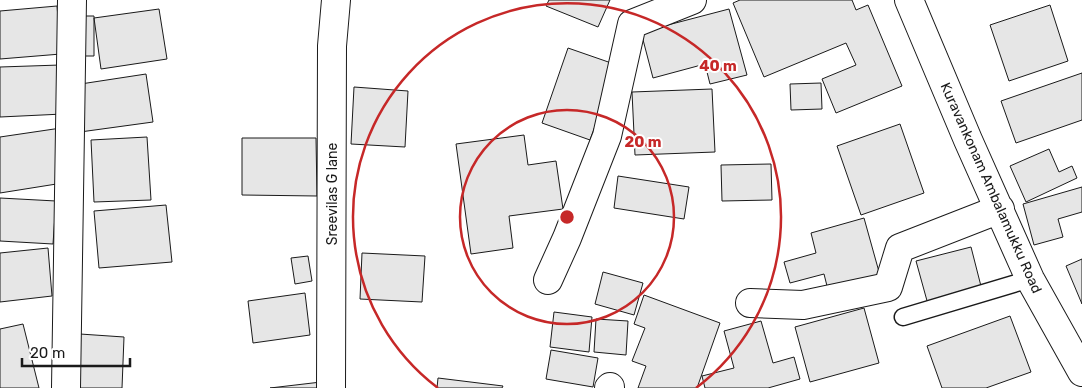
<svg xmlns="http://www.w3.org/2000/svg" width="1082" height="388" font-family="Rubik,sans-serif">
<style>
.building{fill:#e6e6e6;stroke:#1a1a1a}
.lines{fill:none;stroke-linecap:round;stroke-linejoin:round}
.lane-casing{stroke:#1a1a1a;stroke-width:19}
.street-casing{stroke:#1a1a1a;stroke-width:30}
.lane{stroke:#fff;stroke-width:16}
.street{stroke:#fff;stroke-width:28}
.ring{fill:none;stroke:#c62828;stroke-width:2.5}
.labels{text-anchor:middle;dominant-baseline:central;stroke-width:4;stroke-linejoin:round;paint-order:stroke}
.street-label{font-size:14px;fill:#1a1a1a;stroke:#fff}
.centre{fill:#c62828;stroke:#fff;stroke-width:2.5}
.ring-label{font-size:15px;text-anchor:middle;font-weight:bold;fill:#c62828;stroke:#fff;stroke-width:4;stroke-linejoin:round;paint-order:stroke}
</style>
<rect width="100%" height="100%" fill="#fff"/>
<path class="building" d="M549,0h61l-12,27 -52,-21z
M740,0h112l4,10 12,-5 34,81 -66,27 -14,-34 34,-14 -10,-22 -82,34 -31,-74z
M1050,5l18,56 -59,20 -19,-56z
M57,6l4,48 -61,5v-48z
M159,9l8,50 -66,10 -7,-51z
M729,9l18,66 -37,9 -5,-20 -52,14 -12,-46z
M82,16h12v40h-12z
M568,48l49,17 -27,75 -48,-17z
M60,65l3,49 -63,3v-50z
M1082,73v47l-66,23 -15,-42z
M146,74l7,48 -73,10 -6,-47z
M821,83l1,26 -31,1 -1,-26z
M354,87l54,4 -3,56 -54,-3z
M712,89l3,63 -80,3 -3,-63z
M900,124l24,69 -63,22 -24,-69z
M61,128l8,54 -69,11v-56z
M524,135l4,30 28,-4 7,48 -54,7 4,32 -42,6 -15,-110z
M147,137l4,63 -57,2 -3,-62z
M242,138h74l1,58 -75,-1z
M1049,149l10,23 13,-6 5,12 -51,24 -16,-36z
M771,164l1,36 -50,1 -1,-36z
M618,176l71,11 -5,32 -70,-11z
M1082,187v25l-24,7 5,18 -29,8 -11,-41z
M0,198l56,3 -3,43 -53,-3z
M166,205l6,57 -73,6 -5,-57z
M864,218l17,61 -52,15 -5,-20 -34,9 -6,-21 32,-9 -5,-20z
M971,247l12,47 -54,14 -13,-47z
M48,248l4,48 -52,6v-49z
M362,253l63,3 -3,46 -62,-3z
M308,256l4,25 -17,3 -4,-26z
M1082,259v45l-16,-38z
M603,272l40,11 -9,32 -39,-11z
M305,293l5,42 -57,8 -5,-42z
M644,295l76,28 -23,65h-59l8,-22 -14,-5 13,-33 -11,-4z
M864,308l15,55 -69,19 -15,-55z
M554,312l38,5 -3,35 -39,-5z
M1010,316l21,56 -45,16h-44l-15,-42z
M596,319l32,2 -2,34 -32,-3z
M761,321l12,42 21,-6 6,22 -32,9h-63l-3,-12 32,-8 -10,-37z
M23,324l16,64h-39v-59z
M80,334l44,3 -2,51h-45z
M551,350l47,8 -5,29 -47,-8z
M438,378l65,8 -1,2h-65z
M321,382l1,6h-52z"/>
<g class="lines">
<g class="lane-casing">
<path id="lane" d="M903,317l127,-38"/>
</g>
<g class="street-casing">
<path id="street" d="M909,0l59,140 62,139 52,93
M548,280l19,-42 40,-102 25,-112 60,-24
M750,303l53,2 85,-18 12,-39 100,-39
M66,388l6,-388
M331,388l1,-342 4,-46
M609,388l1,-1"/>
</g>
<use href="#lane" class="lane"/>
<use href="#street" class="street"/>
</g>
<g class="ring">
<circle cx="567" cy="217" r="107"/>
<path d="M438 388A214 214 0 1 1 696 388"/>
</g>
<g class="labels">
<g class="street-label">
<text transform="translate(991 188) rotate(66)">Kuravankonam Ambalamukku Road</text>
<text transform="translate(332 194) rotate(-90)">Sreevilas G lane</text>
</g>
</g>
<circle cx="567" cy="217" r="8" class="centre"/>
<g class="ring-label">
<text x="718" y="71">40 m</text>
<text x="643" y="147">20 m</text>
</g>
<path d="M22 358v8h108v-8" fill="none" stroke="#1a1a1a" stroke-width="2.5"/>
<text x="30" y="358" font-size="15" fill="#1a1a1a" stroke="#ffffff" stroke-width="4" paint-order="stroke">20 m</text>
</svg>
